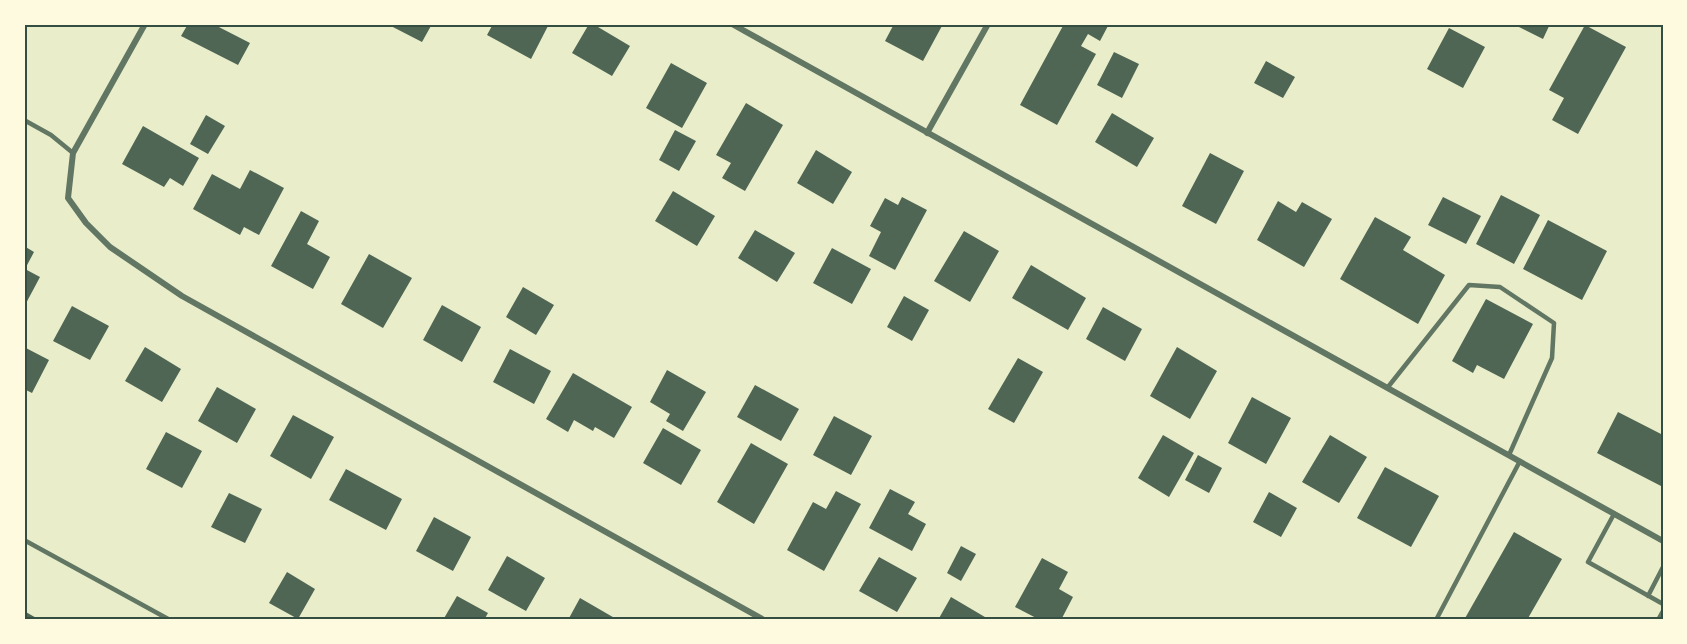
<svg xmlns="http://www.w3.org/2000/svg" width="1687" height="644" font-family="'PT Sans',sans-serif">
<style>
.building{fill:#4f6655}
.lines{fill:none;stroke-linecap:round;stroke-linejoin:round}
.service{stroke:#617663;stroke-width:4.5}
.minor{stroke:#617663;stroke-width:6}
.neatline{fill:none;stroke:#344e41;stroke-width:2}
</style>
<rect width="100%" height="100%" fill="#e9edc9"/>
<path class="building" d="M188,24h25l37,19 -12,22 -57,-29z
M387,24h45l-10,18z
M493,24h56l-18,35 -44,-24z
M589,24h4l37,22 -18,30 -40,-23z
M894,24h49l-20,37 -38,-20z
M1064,24h45l-9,17 -12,-7 -7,12 15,8 -39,71 -37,-20z
M1513,24h37l-7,15z
M1585,25l41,22 -48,87 -26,-14 12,-22 -15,-8z
M1449,28l36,19 -22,41 -36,-19z
M1114,52l25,12 -17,34 -25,-13z
M1266,61l29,16 -12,21 -29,-15z
M671,63l36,20 -25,45 -36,-20z
M746,103l37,22 -38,66 -23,-13 9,-15 -15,-8z
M1112,113l42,25 -17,29 -42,-25z
M206,115l19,11 -17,28 -18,-10z
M143,126l56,32 -16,28 -13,-8 -6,9 -42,-23z
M675,130l21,11 -17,30 -20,-11z
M816,150l36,22 -19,32 -36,-21z
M1210,153l34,18 -28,53 -34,-18z
M250,170l34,18 -25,47 -15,-8 -4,8 -47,-26 19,-35 28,15z
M673,191l42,25 -18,30 -42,-25z
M1501,195l39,20 -26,49 -38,-20z
M902,197l25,13 -32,60 -26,-14 12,-24 -11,-6 15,-28 13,7z
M1443,197l38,19 -15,28 -38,-19z
M1278,201l18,11 6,-10 30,17 -28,48 -47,-27z
M301,211l18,10 -12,23 23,13 -17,32 -42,-23z
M1375,217l36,20 -8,13 42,25 -27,49 -78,-45z
M1548,220l59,31 -25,49 -59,-31z
M755,230l40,23 -18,29 -39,-24z
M964,231l35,20 -29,51 -36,-21z
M24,246l10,6 -9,17 15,8 -16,30z
M832,248l39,21 -19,35 -39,-21z
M369,254l43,24 -29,50 -42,-24z
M1031,265l55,33 -18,32 -56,-32z
M523,287l31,18 -18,30 -30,-18z
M904,296l25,14 -17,31 -25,-14z
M1486,299l47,25 -29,55 -27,-14 -4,8 -21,-12z
M442,305l39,22 -19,35 -39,-22z
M72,306l37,20 -19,34 -37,-19z
M1103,307l39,22 -17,32 -39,-22z
M24,347l25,13 -17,33 -8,-4z
M145,347l36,22 -19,33 -37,-21z
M1177,347l40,24 -27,48 -40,-23z
M510,349l41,22 -17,33 -41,-22z
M1018,358l25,14 -29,51 -26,-14z
M667,370l39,22 -23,39 -17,-10 4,-7 -20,-12z
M573,373l59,34 -18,31 -19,-11 -2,4 -19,-11 -6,12 -22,-13z
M755,385l44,24 -18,32 -44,-24z
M217,387l39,22 -19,34 -39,-22z
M1252,397l39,21 -25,46 -38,-21z
M1618,412l45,23v47l-2,4 -64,-33z
M293,415l41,22 -23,42 -41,-23z
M834,416l38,20 -21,39 -38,-20z
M663,428l38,22 -20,35 -38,-22z
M166,432l36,19 -20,37 -36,-19z
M1163,435l31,18 -25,44 -31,-19z
M1330,435l37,22 -28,46 -37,-21z
M751,443l37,21 -34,60 -37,-22z
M1198,455l24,13 -13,25 -24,-13z
M1385,467l54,29 -28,51 -54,-29z
M346,469l56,30 -16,31 -57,-30z
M890,489l25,13 -7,12 18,10 -14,27 -43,-23z
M836,491l25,13 -37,67 -37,-21 26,-48 13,7z
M1269,492l28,16 -16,29 -28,-15z
M229,493l33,16 -17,34 -34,-16z
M434,517l37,20 -18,34 -37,-20z
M1514,532l48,27 -35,61h-63z
M961,546l15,8 -15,27 -14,-8z
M507,556l38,22 -19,33 -38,-21z
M879,557l38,21 -20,34 -38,-21z
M1042,558l26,14 -9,17 14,8 -12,23h-21l-25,-13z
M287,572l28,17 -17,30 -29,-16z
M457,596l31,17 -4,7h-41z
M951,597l39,23h-52z
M580,598l38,22h-50z
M24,611l16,9h-16z"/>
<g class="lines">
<path class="service" d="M24,120l27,15 22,18
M1388,387l81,-102 31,2 54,36 -2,35 -43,97
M1614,514l-26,48 75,42
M24,540l146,80
M1648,596l15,-29
M1436,620l84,-159
M1658,620l5,-9"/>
<path class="minor" d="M145,24l-72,129 -5,45 18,25 24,24 72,49 582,324
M732,24l931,517
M927,133l61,-109"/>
</g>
<rect width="1687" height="644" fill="none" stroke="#fefae0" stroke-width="51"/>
<rect x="26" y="26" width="1636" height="592" class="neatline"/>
</svg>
